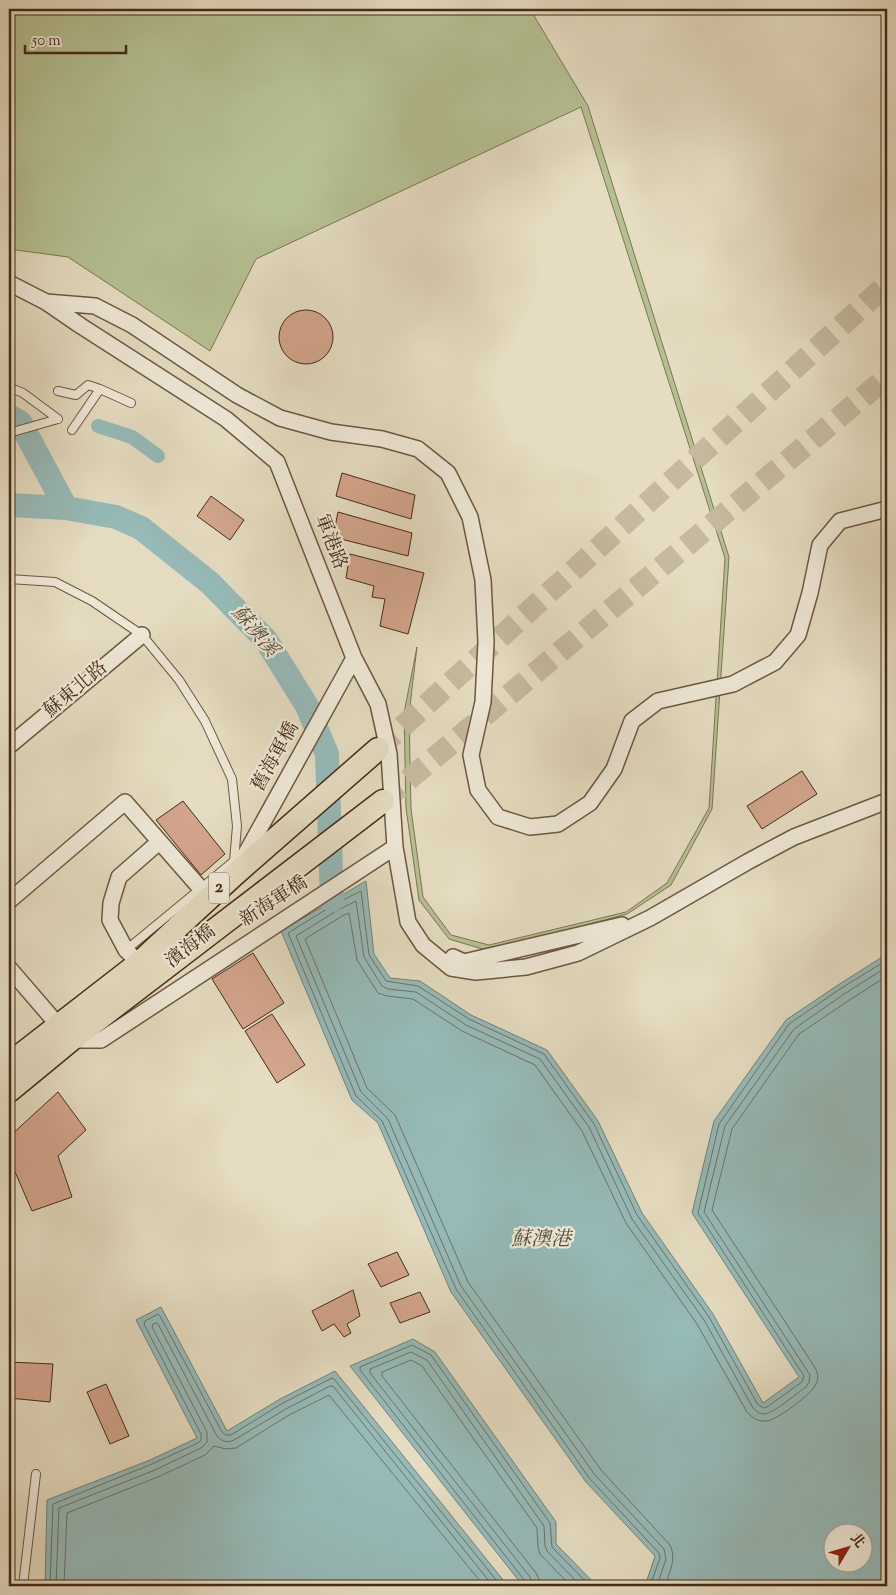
<svg xmlns="http://www.w3.org/2000/svg" width="896" height="1595" font-family="'Sorts Mill Goudy','Noto Serif TC',serif">
<style>
.green{fill:#b5c092;stroke:#7c7654}
.water{fill:#96bab8;stroke:#758177;fill-rule:evenodd}
.lines{fill:none;stroke-linecap:round;stroke-linejoin:round}
.shore{stroke:#6d7267;stroke-width:1}
.canal{stroke:#96bab8;stroke-width:14}
.river{stroke:#96bab8;stroke-width:24}
.building{fill:#d3a58d;stroke:#442b16}
.primary-tunnel{stroke:#c5b99f;stroke-width:22;stroke-dasharray:22 11;stroke-linecap:butt}
.service-casing{stroke:#6c5741;stroke-width:10}
.minor-casing{stroke:#6c5741;stroke-width:18}
.primary-casing{stroke:#442b16;stroke-width:25}
.service{stroke:#eee8d7;stroke-width:8}
.minor{stroke:#eee8d7;stroke-width:15}
.primary{stroke:#e5dcc1;stroke-width:22}
.labels{text-anchor:middle;dominant-baseline:central;stroke-width:4.5;stroke-linejoin:round;paint-order:stroke}
.shield{fill:#eee8d7;stroke:#776450;stroke-width:1}
.shield-label{font-size:18px;font-weight:bold;fill:#442b16}
.street-label{font-size:19px;fill:#442b16;stroke:#eee8d7}
.water-label{font-size:20px;font-style:italic;fill:#584f3e;stroke:#eee8d7}
</style>
<rect width="100%" height="100%" fill="#e5dcc1"/>
<filter id="stains"><feTurbulence type="fractalNoise" baseFrequency=".004" numOctaves="4"/><feColorMatrix values="0 0 0 0 .2 0 0 0 0 .09 0 0 0 0 .02 0 0 0 .5 -.17"/></filter>
<radialGradient id="worn" r=".72"><stop offset=".6" stop-color="#630" stop-opacity="0"/><stop offset="1" stop-color="#630" stop-opacity=".3"/></radialGradient>
<path class="green" d="M9,9h521l58,97 141,451 -17,252 -41,76 -44,29 -138,37 -40,-12 -30,-39 -13,-92 -2,-95 13,-66 -8,67 2,95 12,88 28,38 38,10 137,-33 41,-29 42,-75 16,-250 -144,-451 -325,152 -46,92 -142,-94 -59,-8z"/>
<path class="water" d="M366,881l8,73 16,24 30,3 51,34 76,35 51,71 44,92 71,101 50,89 36,-26 -107,-164 22,-92 72,-101 52,-35 49,-31v632h-242l10,-30 -69,-74 -135,-190 -73,-169 -26,-23 -71,-169zM834,1532h30v30h-30z
M161,1307l66,124 53,-32 55,-28 173,215h-463l2,-86 103,-40 47,-22 -61,-118z
M413,1339l22,13 121,170v22l41,42h-74l-173,-220z"/>
<g class="lines">
<path class="shore" d="M50,1586l3,-82 99,-40 46,-21 3,-3v-6l-57,-110 1,-3 13,-7 2,2 62,116 4,3h5l52,-32 49,-25 2,1 167,207
M56,1586l3,-78 96,-38 46,-22 6,-6v-10l-55,-105 1,-3 3,-1 2,1 59,112c5,6 10,7 17,4l52,-31 44,-23h3l160,200
M64,1586l3,-73 91,-36 47,-22 9,-9 12,3 10,-1 53,-33 40,-20 155,191
M526,1586l-1,-5 -165,-211v-3l52,-22 19,10 119,168 2,24 38,39
M532,1586l-2,-9 -160,-204v-4l41,-17 16,8 117,166 1,20 2,5 34,35
M540,1586l-1,-7 -3,-6 -154,-197v-4l29,-12 11,6 115,162 1,19 2,7 31,32
M650,1586l10,-28 -1,-5 -69,-74 -134,-190 -74,-168 -26,-25 -68,-163 47,-29 26,-13 8,64 17,26 32,5 51,33 75,35 50,70 43,91 72,102 49,88 6,3 3,-1 35,-25 2,-6 -106,-163 21,-89 70,-100 51,-35 47,-29
M657,1586l9,-27 -2,-10 -69,-74 -134,-189 -73,-167 -27,-27 -65,-156 42,-26 18,-9 8,56 18,29 6,3 28,3 50,33 74,34 49,68 43,92 72,101 49,88c3,3 6,6 11,6 9,0 33,-21 42,-27l3,-5 1,-7 -106,-163 21,-86 69,-97 50,-35 43,-27
M665,1586c4,-13 12,-27 5,-41l-69,-75 -133,-188 -73,-167 -28,-27 -62,-149 37,-23 7,-3 8,47 21,33 9,3 26,3 49,32 73,34 47,66 44,92 71,101 50,88c5,6 12,10 20,9 10,-1 46,-28 49,-37 3,-6 2,-12 -2,-18l-102,-156 20,-81 67,-95 49,-33 39,-25"/>
<path class="canal" d="M98,426l34,11 26,19"/>
<path class="river" d="M9,416l11,6 46,86
M9,505l57,3 50,9 25,11 69,55 56,57 41,66 20,48 5,146"/>
</g>
<path class="building" d="M279 337a27 27 0 1 1 54 0a27 27 0 1 1-54 0Z
M342,473l73,22 -4,24 -75,-23z
M211,496l33,24 -14,20 -33,-24z
M338,512l74,21 -4,23 -75,-19z
M350,554l74,19 -16,61 -28,-8 5,-27 -13,-2 2,-11 -28,-8z
M802,771l15,23 -55,35 -15,-23z
M183,801l42,53 -24,21 -45,-55z
M253,953l31,50 -41,26 -31,-50z
M272,1014l33,51 -28,18 -32,-52z
M58,1092l28,38 -28,26 14,41 -40,14 -23,-53v-21z
M397,1252l12,23 -28,12 -13,-23z
M353,1290l7,26 -13,8 4,9 -7,4 -10,-13 -12,7 -10,-20z
M420,1292l10,20 -30,11 -10,-20z
M9,1362l44,2 -3,38 -41,-4z
M106,1384l23,52 -19,8 -23,-52z"/>
<g class="lines">
<path class="primary-tunnel" d="M378,749l509,-465
M383,801l504,-424"/>
<g class="service-casing">
<path id="service" d="M9,387l14,6 35,26
M58,391l18,4 12,-10 12,4
M72,430l28,-41 31,14
M9,433l49,-14
M9,579l46,3 37,19 50,34 37,45 26,41 27,58 5,47 -3,35 -108,89
M23,1586l13,-112"/>
</g>
<g class="minor-casing">
<path id="minor" d="M9,283l37,19 35,24 145,93 51,43 77,196 24,46 11,50 6,93 13,75 15,23 28,23 25,4 50,-5 52,-14 72,-35 99,-57 45,-24 93,-36
M46,302l49,4 37,19 105,70 43,23 51,14 51,7 36,10 30,24 22,44 13,63 3,62 -3,60 -12,53 7,35 20,27 32,10 28,-3 32,-21 24,-34 18,-48 26,-20 75,-17 42,-22 23,-27 12,-42 10,-48 20,-24 47,-12
M9,746l133,-111
M240,864l114,-206
M9,901l116,-99 76,87
M453,957l11,5 158,-37
M139,963l-13,-13 -16,-30 1,-17 8,-26 40,-35
M9,968l62,72h30l294,-193"/>
</g>
<g class="primary-casing">
<path id="primary" d="M9,1064l130,-101 95,-88 144,-126
M9,1091l62,-51 312,-239"/>
</g>
<use href="#service" class="service"/>
<use href="#minor" class="minor"/>
<use href="#primary" class="primary"/>
</g>
<g class="labels">
<rect class="shield" x="209" y="872.5" width="20" height="31" rx="4"/>
<g class="shield-label">
<text x="219" y="888">2</text>
</g>
<g class="street-label">
<text transform="translate(330 542) rotate(69)">軍港路</text>
<text transform="translate(76 690) rotate(-40)">蘇東北路</text>
<text transform="translate(276 757) rotate(-61)">舊海軍橋</text>
<text transform="translate(274 902) rotate(-33)">新海軍橋</text>
<text transform="translate(191 947) rotate(-38)">濱海橋</text>
</g>
<g class="water-label">
<text transform="translate(254 632) rotate(50)">蘇澳溪</text>
<text x="541" y="1240">蘇澳港</text>
</g>
</g>
<rect width="896" height="1595" fill="none" stroke="#e5dcc1" stroke-width="30"/>
<rect x="10" y="10" width="876" height="1575" fill="none" stroke="#442b16" stroke-width="2.5"/>
<rect x="15" y="15" width="866" height="1565" fill="none" stroke="#442b16"/>
<g transform="translate(848 1548) rotate(52)"><circle r="24" fill="#eee8d7" stroke="#aa9c8a"/>
<path d="M0-4L9 19L0 12L-9 19Z" fill="#8f2418"/>
<text y="-8" font-size="14" font-weight="bold" text-anchor="middle" fill="#442b16">北</text>
</g>
<path d="M25 45v8h101v-8" fill="none" stroke="#442b16" stroke-width="2.5"/>
<text x="32" y="45" font-size="15" fill="#442b16" stroke="#eee8d7" stroke-width="4" paint-order="stroke">50 m</text>
<rect width="100%" height="100%" filter="url(#stains)"/>
<rect width="100%" height="100%" fill="url(#worn)"/>
</svg>
